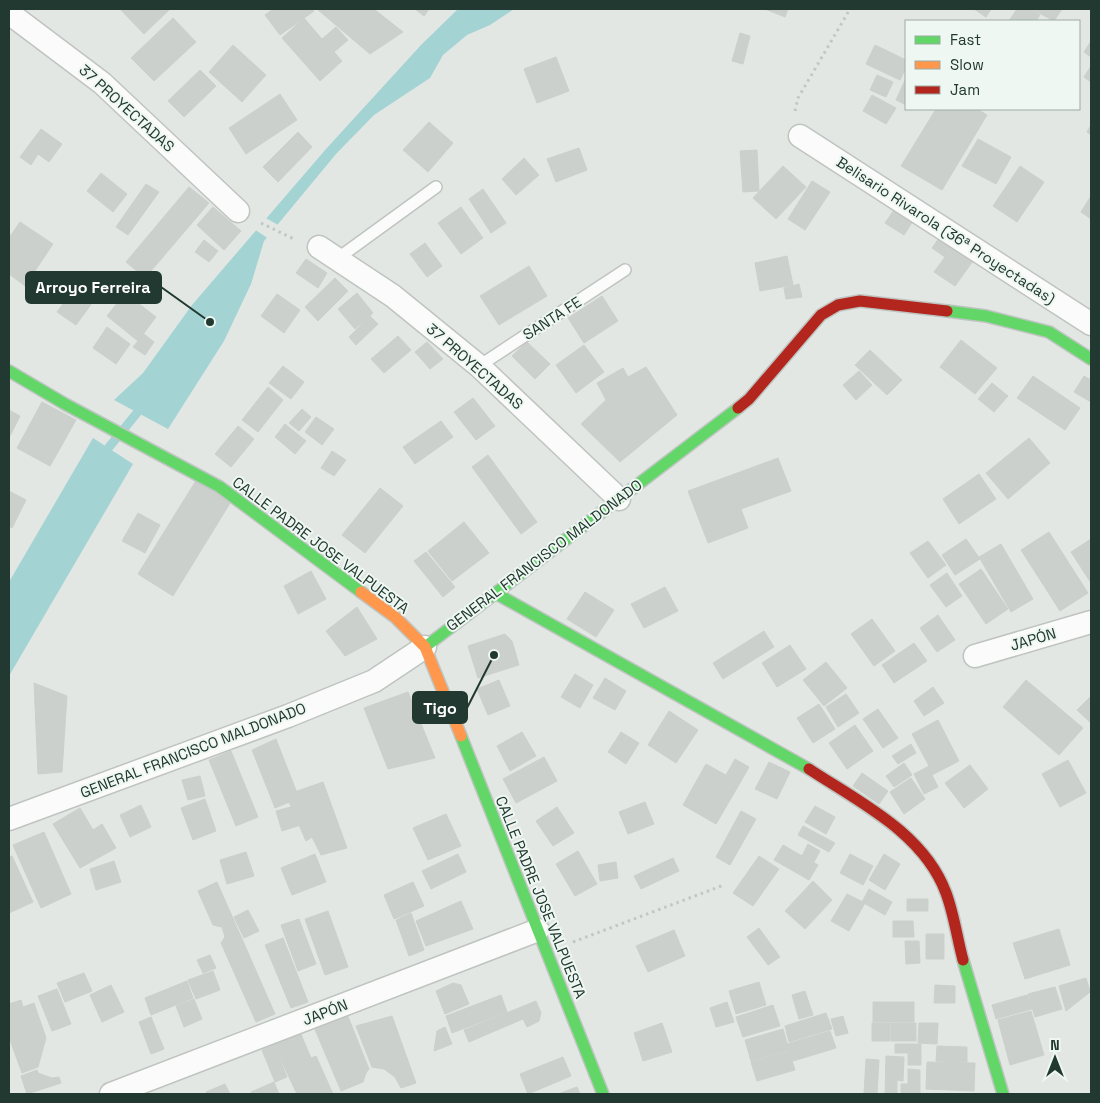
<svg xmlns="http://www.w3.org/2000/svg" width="1100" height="1103" font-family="'Space Grotesk',sans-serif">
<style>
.water{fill:#a4d3d4}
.pier{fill:#e2e7e4}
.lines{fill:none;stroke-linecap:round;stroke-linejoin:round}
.stream{stroke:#a4d3d4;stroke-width:9}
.building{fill:#cbd0cd;stroke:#cbd0cd}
.lane-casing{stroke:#bfc4c1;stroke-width:14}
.street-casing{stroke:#bfc4c1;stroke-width:25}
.fast-casing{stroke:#bec5c1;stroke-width:14}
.slow-casing{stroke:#bec5c1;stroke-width:14}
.jam-casing{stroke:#bec5c1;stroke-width:14}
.path{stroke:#c0c7c5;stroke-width:3;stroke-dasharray:2.5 4;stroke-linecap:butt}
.lane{stroke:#fbfbfb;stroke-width:11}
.street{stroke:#fbfbfb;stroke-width:22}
.fast{stroke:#63d668;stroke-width:11}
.slow{stroke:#ff974d;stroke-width:11}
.jam{stroke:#b3261e;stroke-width:11}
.labels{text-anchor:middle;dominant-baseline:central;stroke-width:4;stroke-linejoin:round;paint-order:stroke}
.street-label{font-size:15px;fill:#213930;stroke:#eff7f2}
.leader{fill:none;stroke:#213930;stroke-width:2}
.callout-dot{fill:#213930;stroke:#eff7f2;stroke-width:2}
.callout{fill:#213930;stroke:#213930;stroke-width:2}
.callout-label{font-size:16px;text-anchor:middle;font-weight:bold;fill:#fff}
</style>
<rect width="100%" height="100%" fill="#e2e7e4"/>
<path class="water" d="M458,9h56l-24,16 -23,10 -24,20 -13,23 -56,37 -38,39 -72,87 -13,43 -27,57 -56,88 -54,-29 29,-27 49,-68 134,-156 95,-104z
M93,438l40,26 -124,212v-94z"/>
<path class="pier" d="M264,217l16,9 -11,13 -15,-10z"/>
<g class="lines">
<path class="stream" d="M101,457l44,-54"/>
</g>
<path class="building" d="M120,9h50l-26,25z
M273,9h39l2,2 -34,24 -15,-20z
M317,9h57l29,23 -33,22z
M415,9h14l-5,7z
M765,9h23l-3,8z
M974,9h17l-5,8z
M1017,9h14l9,6 -4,6h-27z
M1032,9h30l-8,12z
M173,18l23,24 -42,39 -23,-23z
M304,18l18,21 14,-12 12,13 -14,12 8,9 -22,20 -38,-43z
M740,33l10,3 -7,28 -11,-3z
M1091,41v16l-7,-5z
M233,45l33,30 -24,27 -33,-30z
M875,45l31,15v8l-6,12 -34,-16z
M556,57l13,34 -32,12 -13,-34z
M1091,66v16l-7,-5z
M200,70l16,16 -32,31 -16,-16z
M877,75l16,7 -7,15 -16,-7z
M906,78v27l-10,-5z
M280,94l17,26 -51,34 -17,-26z
M872,95l24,13 -10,16 -23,-13z
M936,109h41l10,6 -45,75 -41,-24z
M429,122l24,21 -25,29 -25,-22z
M1091,125v10l-4,-3z
M41,129l21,15 -13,18 -11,-8 -7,11 -11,-8z
M298,132l14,15 -34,35 -15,-15z
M978,139l33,18 -15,27 -34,-18z
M579,148l8,22 -31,12 -9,-23z
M757,150l2,41 -16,1 -3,-41z
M524,158l15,17 -23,20 -14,-16z
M783,166l23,21 -30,32 -23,-21z
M1020,166l24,16 -27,40 -24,-16z
M101,173l26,21 -14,18 -26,-21z
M812,181l18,11 -25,38 -17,-11z
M146,184l13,8 -31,43 -12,-8z
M189,187l20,16 -64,75 -19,-16z
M483,189l23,34 -15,10 -22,-34z
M1091,196v23l-10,-7z
M213,207l28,24 -17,19 -27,-25z
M461,207l22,31 -22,16 -23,-31z
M894,210l19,11 -9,14 -19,-12z
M20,222l33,22 -28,42 -16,-12v-36z
M939,238l34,23 -18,25 -21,-14 11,-15 -13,-9z
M204,240l14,11 -9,11 -14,-10z
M425,243l17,23 -15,11 -17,-23z
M787,256l6,29 -33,6 -5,-28z
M306,259l21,14 -9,15 -22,-15z
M529,266l18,30 -48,29 -19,-29z
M87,271l19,13 -30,41 -19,-13z
M335,278l13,13 -30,30 -13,-14z
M799,284l3,13 -16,2 -2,-11z
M125,293l31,24 -18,24 -31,-25z
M357,293l16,20 -18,16 -17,-20z
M277,294l23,16 -16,23 -23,-17z
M602,296l16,25 -34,22 -16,-25z
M370,316l8,8 -22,21 -7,-8z
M107,327l23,17 -14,20 -23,-16z
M144,334l10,8 -9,13 -12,-8z
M398,336l13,14 -27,23 -13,-14z
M961,340l36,28 -22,26 -35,-27z
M427,342l16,17 -13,10 -15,-17z
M527,342l23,22 -15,15 -23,-23z
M584,345l20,27 -28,21 -20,-28z
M870,350l32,30 -15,15 -32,-30z
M283,366l21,16 -13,17 -22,-16z
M646,367l31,48 -57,47 -39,-38 25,-24 -9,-17 26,-15 5,9z
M859,371l13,14 -16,15 -13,-15z
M1033,376l47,32 -15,22 -48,-32z
M1084,376l7,4v22l-17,-10z
M992,383l16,13 -14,16 -16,-13z
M268,387l15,13 -25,32 -16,-12z
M473,398l22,28 -19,14 -22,-28z
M42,402l34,18 -26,46 -33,-18z
M302,409l9,8 -12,14 -10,-8z
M9,410l11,6 -10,20 -1,-1z
M316,417l18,12 -12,16 -17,-13z
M441,421l12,16 -38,27 -12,-17z
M285,424l21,17 -11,13 -20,-17z
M238,426l16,13 -23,28 -16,-13z
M1029,438l21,25 -42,36 -22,-26z
M332,451l14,9 -12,16 -13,-8z
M488,455l49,67 -16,12 -49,-67z
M778,458l13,33 -50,18 7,19 -40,15 -20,-52z
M979,474l17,25 -37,25 -16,-25z
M197,479l35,21 -59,96 -35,-22z
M380,488l23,18 -38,47 -23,-18z
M9,491l17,9 -14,28 -3,-2z
M138,513l22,12 -15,28 -23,-12z
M464,522l25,31 -37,28 -24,-30z
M1049,532l39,61 -28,18 -39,-61z
M966,539l14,20 -25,16 -13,-20z
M1091,539v44l-20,-31z
M928,541l18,24 -18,13 -18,-25z
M1001,544l32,55 -22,13 -32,-55z
M426,552l29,35 -12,10 -29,-36z
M981,569l27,40 -22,15 -27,-40z
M311,571l15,28 -28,15 -14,-28z
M947,573l15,23 -16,11 -16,-22z
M665,587l13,24 -34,17 -13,-24z
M585,592l29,18 -18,27 -29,-18z
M357,607l20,32 -32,17 -19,-25z
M938,615l17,25 -18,12 -17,-24z
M872,619l23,32 -21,15 -23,-32z
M764,631l10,16 -51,32 -10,-16z
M505,634l7,7 7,24 -41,13 -10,-32z
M914,643l13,18 -33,22 -12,-18z
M790,645l16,24 -29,18 -15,-24z
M826,662l21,26 -23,18 -21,-26z
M575,674l18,11 -13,23 -19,-11z
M605,678l21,13 -11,19 -22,-12z
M499,680l11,26 -22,9 -11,-26z
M1026,680l57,48 -24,27 -56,-48z
M34,683l33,13 -5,76 -24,2z
M933,687l11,16 -20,13 -10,-15z
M408,692l27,66 -47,11 -24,-61z
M846,694l13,19 -21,14 -12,-20z
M1091,696v27l-14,-13z
M819,704l16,25 -22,14 -16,-25z
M878,709l20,29 -15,10 -20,-29z
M669,711l29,19 -22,33 -28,-18z
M938,720l21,41 -27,14 6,12 -14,7 -10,-20 15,-8 -17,-32z
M855,725l18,26 -26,18 -18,-26z
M522,732l14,24 -26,15 -13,-25z
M621,732l18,11 -13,21 -18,-12z
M276,739l23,59 -24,10 -23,-58z
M911,744l5,9 -18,11 -6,-8z
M231,751l27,66 -22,9 -27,-66z
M544,757l13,24 -41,22 -13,-24z
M735,759l14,8 -9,16 -14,-8z
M1068,760l18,33 -26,14 -18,-33z
M769,762l21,10 -13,27 -22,-10z
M904,763l8,12 -18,12 -8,-11z
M706,764l34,19 -24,41 -33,-19z
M970,765l18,24 -24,19 -19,-25z
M862,773l26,18 -9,13 -26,-18z
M200,776l5,20 -17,4 -6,-20z
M911,778l14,21 -21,15 -14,-22z
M323,782l24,66 -26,7 -9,-18 -6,4 -20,-46z
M205,799l11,32 -23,9 -12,-32z
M645,802l9,22 -26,10 -9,-22z
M141,805l10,22 -21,10 -10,-22z
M298,805l6,19 -22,7 -6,-20z
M815,806l20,11 -9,17 -21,-12z
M557,807l17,26 -21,13 -17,-25z
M80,808l13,22 9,-6 14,24 -36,20 -27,-44z
M741,811l15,8 -26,46 -14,-8z
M446,814l15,32 -33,14 -15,-32z
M803,826l32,17 -6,9 -31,-17z
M44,832l27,62 -30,14 -28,-63z
M808,844l12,7 -6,11 -12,-6z
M783,845l35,20 -9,15 -35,-20z
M578,851l19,33 -22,12 -19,-32z
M246,852l8,24 -27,8 -7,-24z
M315,854l11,28 -34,13 -11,-27z
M458,854l8,18 -35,17 -9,-18z
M850,854l23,12 -10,19 -23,-12z
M884,854l16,10 -15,26 -16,-10z
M12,856l21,46 -24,11v-56z
M759,856l20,13 -26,37 -20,-13z
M673,858l6,13 -38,18 -7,-13z
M114,861l7,21 -25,8 -6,-21z
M616,862l2,16 -18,3 -2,-16z
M813,881l19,19 -27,29 -20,-18z
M217,882l58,132 -19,8 -35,-79 4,-6 -3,-10 -9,-2 -15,-34z
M413,882l11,24 -30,13 -10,-24z
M869,889l23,13 -7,13 -23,-13z
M847,894l18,9 -16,28 -18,-10z
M907,899h21v12h-21z
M461,901l12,28 -47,17 -10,-25z
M248,910l11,21 -15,7 -10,-21z
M328,911l20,56 -23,8 -20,-56z
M411,913l13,37 -15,6 -13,-36z
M299,919l17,45 -18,7 -17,-46z
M893,921h20l1,16h-21z
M759,928l21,29 -12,8 -21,-28z
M1059,929l11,36 -45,14 -12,-36z
M674,930l11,26 -37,16 -12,-26z
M926,934h18v25h-18z
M283,938l25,64 -17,6 -26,-63z
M905,941h14l1,22 -14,1z
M210,955l6,13 -13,5 -6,-13z
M213,971l7,19 -24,9 -8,-19z
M84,973l8,18 -27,11 -8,-19z
M1086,978l4,14 -24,19 -7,-25z
M187,981l6,17 -42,17 -6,-17z
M759,982l7,23 -30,9 -7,-23z
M453,983l8,2 8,19 -24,10 -9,-23z
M111,985l13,27 -22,10 -12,-27z
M935,985l20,1v17h-21z
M1055,987l7,22 -27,8 -7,-23z
M57,989l14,35 -19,7 -14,-35z
M805,991l8,24 -14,4 -7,-24z
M501,995l6,17 -55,21 -6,-17z
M1027,995l5,14 -36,10 -4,-14z
M194,999l8,20 -18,8 -8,-21z
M21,1000l2,7 11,-4 12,35 -8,29 -16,6 -13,-36v-33z
M536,1001l5,12 -2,8 -12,6 -4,-8 -54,23 -5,-12z
M727,1002l7,20 -18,5 -6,-19z
M873,1002h41v20h-41z
M773,1005l7,21 -37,11 -7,-20z
M1031,1011l13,44 -34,10 -12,-45z
M826,1013l6,16 -43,13 -4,-16z
M347,1014l22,55 -3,4 -3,9 -22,9 -27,-64z
M392,1016l24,67 -15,5 -6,-11 -11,-8 -12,-2 -16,-41z
M843,1016l5,17 -12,3 -5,-17z
M151,1017l13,32 -13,5 -12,-32z
M662,1023l10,29 -29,9 -9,-28z
M872,1023h18v18h-18z
M891,1023h25v18h-25z
M919,1023h19l-1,21 -19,-1z
M445,1027l7,17 -18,7 3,-20z
M783,1029l6,21 -38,11 -6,-21z
M830,1031l6,17 -43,13 -6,-17z
M300,1032l11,26 5,-2 17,38h-36l-24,-51z
M895,1044h26v21h-13v-12h-13z
M274,1045l13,32 -12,5 -13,-32z
M937,1046l30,1v15l-31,-1z
M789,1051l6,19 -38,11 -6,-19z
M886,1056l18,1 -1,24 -6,-1v14h-12z
M563,1057l8,19 -43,18 -8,-20z
M866,1059l13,1 -2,34h-13z
M927,1062l48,1 -1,28 -48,-2z
M908,1069l12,1v24h-19v-10h7z
M37,1070l1,3 14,5 7,-1 2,6 -34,11 -6,-18z
M274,1082l5,12h-27l-1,-2z
M225,1084l5,10h-22l-2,-2z
M577,1087l3,7h-22z"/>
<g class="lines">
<g class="lane-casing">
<path id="lane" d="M337,259l99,-72
M479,366l146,-96"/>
</g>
<g class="street-casing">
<path id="street" d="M9,13l93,70 136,128
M800,136l291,188
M319,247l74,49 86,70 140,133
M975,656l116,-34
M9,819l279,-103 86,-35 51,-34
M111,1094l427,-164"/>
</g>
<g class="fast-casing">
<path id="fast" d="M947,311l39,5 63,16 42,27
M9,371l56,33 155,83 141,105
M495,593l314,176
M425,647l313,-239
M461,736l142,358
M963,960l40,134"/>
</g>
<g class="slow-casing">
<path id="slow" d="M361,592l34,25 30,30 36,89"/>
</g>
<g class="jam-casing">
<path id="jam" d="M738,408l11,-9 72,-84 17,-10 22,-4 87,10
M809,769c50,33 115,64 137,124 8,21 11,45 17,67"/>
</g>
<path class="path" d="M795,111l3,-13 52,-89
M261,223l35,17
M573,942l151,-57"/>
<use href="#lane" class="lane"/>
<use href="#street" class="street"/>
<use href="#fast" class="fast"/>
<use href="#slow" class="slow"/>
<use href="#jam" class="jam"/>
</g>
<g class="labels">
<g class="street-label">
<text transform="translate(127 108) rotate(42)">37 PROYECTADAS</text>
<text transform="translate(946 230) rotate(33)">Belisario Rivarola (36ª Proyectadas)</text>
<text transform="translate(552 318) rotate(-33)">SANTA FE</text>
<text transform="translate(475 366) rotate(41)">37 PROYECTADAS</text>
<text transform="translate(321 545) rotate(37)">CALLE PADRE JOSE VALPUESTA</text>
<text transform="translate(544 555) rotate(-37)">GENERAL FRANCISCO MALDONADO</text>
<text transform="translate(1033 639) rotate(-16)">JAPÓN</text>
<text transform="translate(193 750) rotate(-21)">GENERAL FRANCISCO MALDONADO</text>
<text transform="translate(541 897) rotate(68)">CALLE PADRE JOSE VALPUESTA</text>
<text transform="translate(325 1012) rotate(-21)">JAPÓN</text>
</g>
</g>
<path class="leader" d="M210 322L161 287M494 655L467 708"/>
<g class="callout-dot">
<circle cx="210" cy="322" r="5"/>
<circle cx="494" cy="655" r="5"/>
</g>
<g class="callout">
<rect x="26" y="272" width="135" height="31" rx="5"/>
<rect x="413" y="692" width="54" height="31" rx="5"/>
</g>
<g class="callout-label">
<text x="93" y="293">Arroyo Ferreira</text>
<text x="440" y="714">Tigo</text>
</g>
<rect width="1100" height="1103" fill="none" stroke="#213930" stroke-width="20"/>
<rect x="905" y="20" width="175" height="90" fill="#eff7f2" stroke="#9daba4"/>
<rect x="915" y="36" width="25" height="8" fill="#63d668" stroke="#9daba4"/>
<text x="950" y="45" font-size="15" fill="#213930">Fast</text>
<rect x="915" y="61" width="25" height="8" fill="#ff974d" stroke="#9daba4"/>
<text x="950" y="70" font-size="15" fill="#213930">Slow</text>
<rect x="915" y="86" width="25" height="8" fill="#b3261e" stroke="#9daba4"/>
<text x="950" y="95" font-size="15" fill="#213930">Jam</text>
<g transform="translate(1055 1058)" stroke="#eff7f2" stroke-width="4" paint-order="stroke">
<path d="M0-4L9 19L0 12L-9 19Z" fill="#213930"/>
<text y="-8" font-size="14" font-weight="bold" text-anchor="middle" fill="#213930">N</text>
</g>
</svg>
